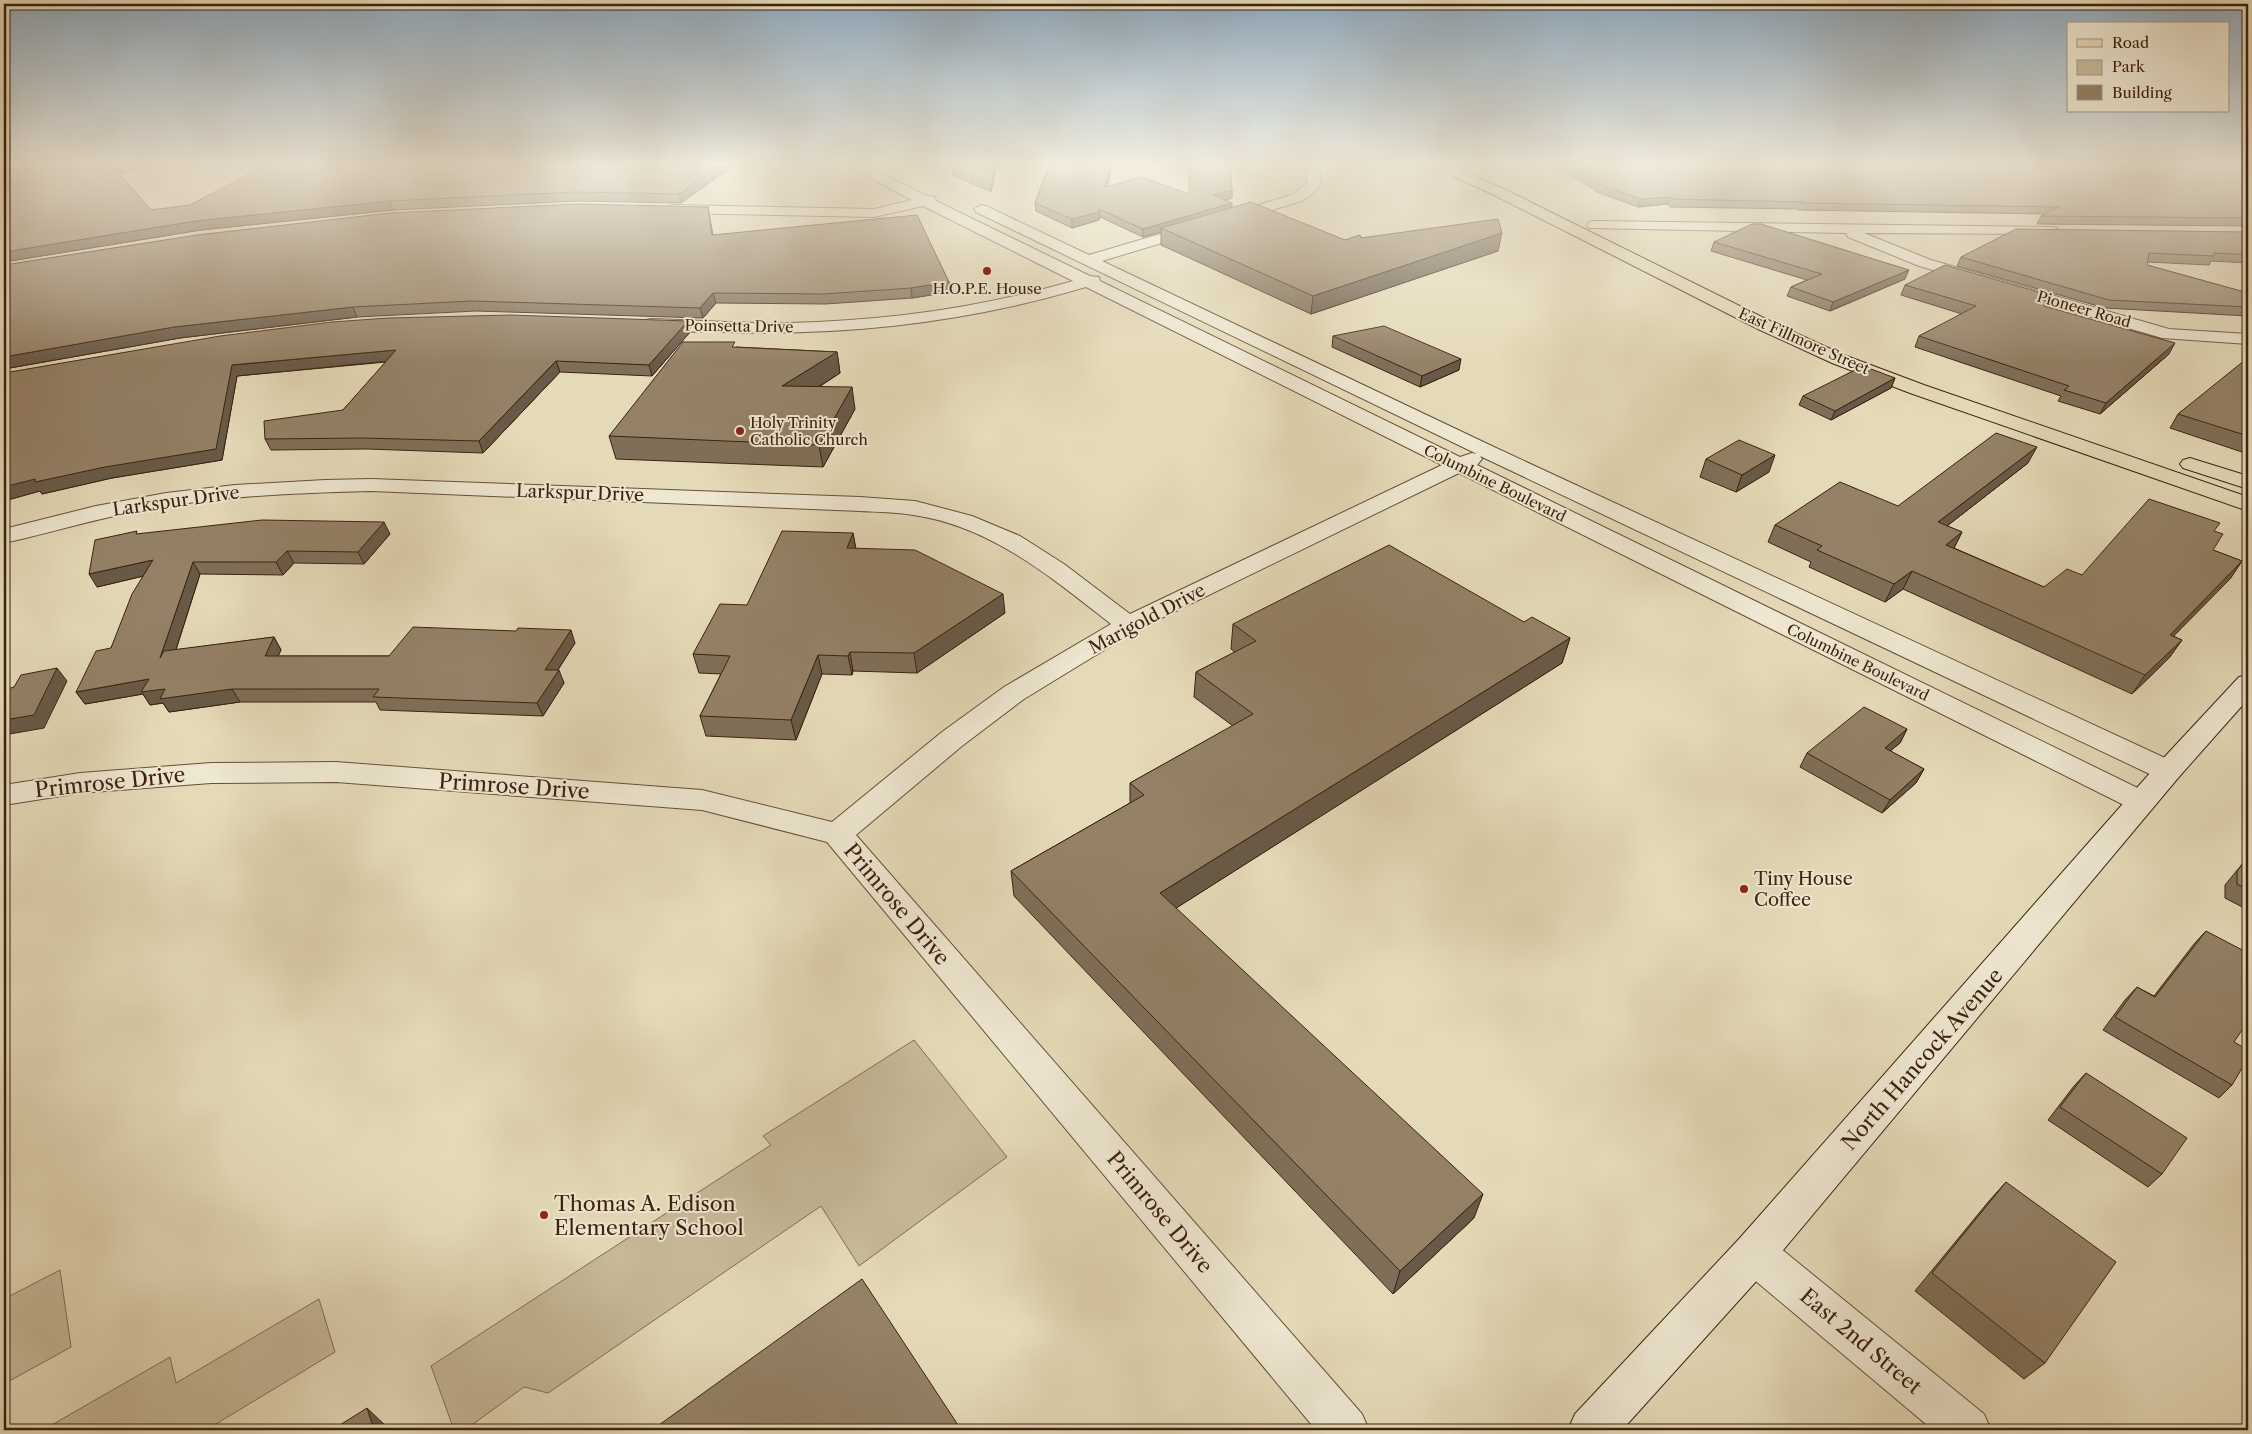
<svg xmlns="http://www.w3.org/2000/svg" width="2252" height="1434" font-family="'Libre Caslon Text',serif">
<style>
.green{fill:#c8bb9b;stroke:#826e55}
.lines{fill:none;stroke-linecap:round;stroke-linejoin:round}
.street-casing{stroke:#674f39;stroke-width:2}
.secondary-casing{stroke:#3d210f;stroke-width:2}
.primary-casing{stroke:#3d210f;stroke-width:2}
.street{fill:#eee7d1;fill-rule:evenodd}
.secondary{fill:#eee7d1;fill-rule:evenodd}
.primary{fill:#e5dab8;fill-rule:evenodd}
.wall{fill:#7f6f59;stroke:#3d210f}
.shaded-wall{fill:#685a48;stroke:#3d210f}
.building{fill:#948167;stroke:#3d210f}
.poi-dot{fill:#8f2418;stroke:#eee7d1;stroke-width:2}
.labels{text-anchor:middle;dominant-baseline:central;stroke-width:4;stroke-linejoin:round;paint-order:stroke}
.far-poi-label{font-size:15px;fill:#3d210f;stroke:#eee7d1}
.far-street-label{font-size:15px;fill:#3d210f;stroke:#eee7d1}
.street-label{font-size:18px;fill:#3d210f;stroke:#eee7d1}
.poi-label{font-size:18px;fill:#3d210f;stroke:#eee7d1;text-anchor:start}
.near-street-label{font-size:21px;fill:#3d210f;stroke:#eee7d1}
.near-poi-label{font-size:21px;fill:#3d210f;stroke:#eee7d1;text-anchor:start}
</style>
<rect width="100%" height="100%" fill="#e5dab8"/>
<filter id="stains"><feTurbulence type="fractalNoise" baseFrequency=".004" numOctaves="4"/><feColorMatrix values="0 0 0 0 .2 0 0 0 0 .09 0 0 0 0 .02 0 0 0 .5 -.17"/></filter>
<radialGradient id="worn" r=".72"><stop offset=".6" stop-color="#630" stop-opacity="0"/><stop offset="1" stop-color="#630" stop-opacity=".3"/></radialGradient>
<path class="green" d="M914,1040l93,117 -148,109 -38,-60 -273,187 -24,-6 -59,43h-11l-23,-64 340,-221 -8,-9z
M60,1270l11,77 -67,37v-85z
M319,1299l16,53 -129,78h-163l127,-73 6,26z"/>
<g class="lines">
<g class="street-casing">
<path id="street" d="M842,163h17l68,33 8,1 1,4 154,75 9,1 1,4 360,176 12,-4 5,1 -501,-242 -2,-3 7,-4 5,1 103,49 203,-60 15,-12 -2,-20h14l2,20 -8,11 -11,7 -200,60 392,186 684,317 4,7 -4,7 -10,3 -10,-3 -678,-322 2,3 -5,6 675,330 5,7 -5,7 -10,4 -10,-4 -673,-336 -322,157 -113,69 -62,47 -106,89 506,579 7,16h-53l-489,-588 -125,-32 -366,-28 -125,1 -131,10 -76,12v-20l76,-12 131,-10 125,-1 366,28 130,32 110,-90 62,-45 107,-63c-59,-46 -120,-98 -198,-109 -17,-3 -35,-3 -53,-4l-489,-20c-76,2 -152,5 -227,19 -47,8 -93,23 -140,33v-14l92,-23 70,-13 69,-8 90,-5 46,-1 489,18 55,4 57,15 48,20 44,28 66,50 312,-149 -356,-178c-117,35 -239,49 -361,45 -25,-1 -57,1 -80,-4l-3,-4 3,-4 6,-1c46,1 91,5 137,4 96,-2 193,-15 285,-42l-150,-75 -49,11 -202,-4 -7,-4 7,-4 202,4 38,-9z
M1594,221l458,6 5,1 2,3 -2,3 -193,-1 67,27 238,69 79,5v10l-86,-6 -243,-72 -71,-29 -2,-4 -257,-5 -2,-3 2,-3z
M1754,1233l15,6 215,175 7,16h-58l-194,-163 -6,-14 6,-14z"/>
</g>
<g class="secondary-casing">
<path id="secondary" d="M2248,675v24l-70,79 -409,489 -147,163h-54l7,-16 164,-175 419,-475 81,-87z"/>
</g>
<g class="primary-casing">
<path id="primary" d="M1426,163h18l64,28 264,131 72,33 80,30 324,112v14l-338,-118 -78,-30 -72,-33 -262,-133z
M2190,458l58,18v13l-65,-21 -3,-4 3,-4z"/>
</g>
<use href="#street" class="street"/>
<use href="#secondary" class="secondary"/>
<use href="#primary" class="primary"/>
</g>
<path class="wall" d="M51,163h107l-39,11 32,36 586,-47 -56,40 -102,-2 -186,9 -192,20 -197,32z
M954,163h43l-6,29 -38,-17 -1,-7z
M1050,163h63l-6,24 82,7 43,-4v8l-8,2 8,3v5l113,32 16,-2 137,13 -187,63 -150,-69v-13l-18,5 -43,-20 -1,3 -27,8 -36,-17 -1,-8z
M1552,163h696v65v-2l-211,-2 4,-8 3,-2 -246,-4 1,-1 -129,-2 -2,-3 -30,3 -41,-15z
M708,207l5,28 236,47 1,10 -38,6 -86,6 -110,-1 -13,15 -227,-7 -119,6 -177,21 -176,31v-104z
M2248,232v31l-37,-2 -2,4 -61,-3 -1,3 101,28v22l-1,1 -142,-8 -148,-42 4,-9z
M1714,242l191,37 -75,32 -43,-15 4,-9 16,-7 -96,-29z
M1905,285l144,10 -4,8 -1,3 125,48 -69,60 -42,-13 3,-5 -146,-49 4,-11 43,-22 -61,-19z
M688,321l3,10 -39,45 -92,-4 -77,81 -116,-4 -96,1 -6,-11 78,-29 43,-48 -149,14 -15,84 -110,18 -70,16 -2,-3 -36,10v-128z
M1333,336l126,34 -39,17 -88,-40z
M736,347l101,5 3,21 -21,14 36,22 -32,58 -207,-8 -7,-23z
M2248,361v93l-78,-26 8,-14z
M1895,378l-4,10 -60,32 -32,-15 4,-9z
M1706,459l63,13 -33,20 -36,-15z
M2028,463l-81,63 15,6 -8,16 90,39 171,-55 -2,18 29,11 -12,18 -57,57 9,4 -13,18 -37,36 -229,-105 -18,13 -76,-35 2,-5 -43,-20 7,-17 123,-19z
M853,533l3,16 149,64 -88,60 -64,-2 -1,4 -30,-1 -26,66 -90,-4 -6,-20 21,-42 -22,-1 -6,-19 54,-49z
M139,534h251l-26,30 -70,-1 -11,12 -83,-1 -24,76 98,-13 7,13 -3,6h111l186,-13 -17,27 6,13 -21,33 -163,-6 -4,-8h-136l-71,10 -6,-9 -13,2 -7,-11 -58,10 -9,-12 35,-44 32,-72 -46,11z
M1524,622l46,16 -8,25 -386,245 298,310 -81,76 -379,-398 -3,-25 119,-68v-20l103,-57 -39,-29 2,-25 39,-20 -4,-3 2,-25z
M1907,729l-7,14 -10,8 34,18 -8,14 -34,30 -82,-46 7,-14z
M2248,857v53l-23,-12v-13z
M2206,931l28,111 -2,43 -13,13 -116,-68 22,-30 12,-13 17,9 40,-52z
M2086,1073l76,101 -14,13 -100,-67 26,-34z
M2006,1182l39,181 -21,16 -109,-88 74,-90z"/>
<path class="shaded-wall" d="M4,163h35l-35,9z
M121,163h37l-41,11 -5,-8z
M723,163h14l-56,40 -2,-9z
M995,163h2l-6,29v-7z
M1111,163h2l-8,32v-8z
M1232,190v8l-19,5v-8z
M1670,197l-2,7 -30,3 2,-8z
M390,201l3,9 -192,20 -197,32v-10l192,-31z
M1232,203l-1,8 -70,17v4l-18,5v-8z
M1099,209l1,8 -1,3 -27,8v-9z
M1502,233l-4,18 -187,63 2,-18z
M1909,270l-4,9 -75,32 3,-9z
M949,282l1,10 -38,6 -1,-10z
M713,293l3,10 -13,15 -3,-10z
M353,307l4,10 -177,21 -176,31v-12l170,-30z
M688,321l3,10 -39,45 -3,-11z
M2175,343l-6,11 -69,60 6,-11z
M396,350l5,10 -164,16 -15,84 -110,18 -70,16 -2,-3 -36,10v-14l228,-122z
M837,352l3,21 -54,34 -4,-21z
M1461,359l-2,11 -39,17 2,-11z
M556,361l4,11 -77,81 -4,-12z
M1895,378l-4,10 -60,32 4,-9z
M852,387l3,22 -32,58 -4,-22z
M2037,447l-9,16 -99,77 9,-18z
M1775,455l-6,17 -33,20 6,-17z
M384,522l6,12 -26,30 -6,-12z
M1962,532l-9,18 -7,-5z
M853,533l3,18 -9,-3z
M287,551l7,12 -11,12 -7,-13z
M153,560l8,12 -64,15 -8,-13z
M2242,561l-12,18 -73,74 13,-18z
M193,562l7,12 -31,97 -9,-13z
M1912,571l-9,18 -18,13 9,-18z
M1003,594l2,19 -88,60 -3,-20z
M571,630l4,13 -25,39 -5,-12z
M274,637l7,13 -9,19 -7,-13z
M1570,638l-8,25 -403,256 1,-26z
M2182,640l-13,18 -37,36 13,-19z
M850,652l3,19 -1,4 -4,-19z
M818,655l4,19 -26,66 -5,-20z
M57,668l10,13 -23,47 -40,7v-15z
M559,670l5,13 -21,33 -6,-13z
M149,679l83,10 8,13 -71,10 -6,-9 -13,2 -7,-11 -58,10 -9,-12z
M1907,729l-7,14 -23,19 8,-14z
M1924,769l-8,14 -34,30 8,-13z
M1483,1194l-9,24 -81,76 7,-23z
M367,1408l22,21v1h-15z
M958,1425l2,5h-8z"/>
<path class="building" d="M51,163h70l-9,3 39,44 39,-5 80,-42h453l-44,31 -103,-2 -186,9 -194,20 -192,31v-78z
M954,163h41l-4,22 -39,-17z
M1050,163h61l-6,24 37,-10 47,17v-31h41l2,27 -19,5 19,8 -89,26 -44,-20v3l-27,7 -37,-16z
M1566,163h682v55l-207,-2 18,-9 -258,-4 3,-1 -132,-3 -2,-2 -30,2 -41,-15z
M1251,202l94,38 15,-5 1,3 137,-19 4,14 -189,63 -152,-68z
M576,204l132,3 4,28 205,-20 32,67 -38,6 -87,6 -111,-1 -13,15 -228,-7 -119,6 -179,20 -170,30v-92l193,-30 193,-22z
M1752,224h9l148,46 -76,32 -42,-15 31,-13 -108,-32z
M2016,229l232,3v23l-34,-2v3l-65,-3 -2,12 101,28v14l-139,-7 -148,-43z
M1945,265l104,30h-3l-2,11 131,37 -69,60 -42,-13 5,-4 -150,-50 57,-30 -71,-21z
M510,315l178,6 -39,44 -93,-4 -77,80 -117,-3 -97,1 -1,-18 79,-11 53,-60 -164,15 -16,84 -111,18 -70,15v-3l-31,8v-114l216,-37 112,-14 56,-4z
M1384,326l77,33 -39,17 -89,-40z
M683,342h52l-3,5 105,5 -55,34 70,1 -33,58 -210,-9z
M2245,360l3,1v75l-70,-22z
M1863,366l32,12 -60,33 -32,-15z
M1996,433l41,14 -99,75 24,10 -16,13 98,42 23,-18 15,6 67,-76 71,24 -6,8 9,3 -10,16 29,11 -72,74 12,5 -37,35 -233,-104 -18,13 -77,-34 5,-4 -47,-21 65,-43 58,24z
M1739,440l36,15 -33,20 -36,-16z
M262,520l122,2 -26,30 -71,-1 -11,11h-83l-33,96 4,-7 110,-14 -9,19h124l24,-29 103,4 2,-3 53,2 -26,40h14l-22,33 -164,-6 6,-8h-147l-72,10 5,-10 -24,3 8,-13 -73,13 20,-41 15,-3 21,-54 21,-34 -64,14 6,-34 42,-9 -1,3z
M782,531l71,2 -6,15 68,2 88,44 -89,59 -64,-1 -2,4 -30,-1 -27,65 -91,-4 30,-60 -37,-2 27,-50 27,1z
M1389,545l135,77 8,-5 38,21 -410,255 323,301 -83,77 -389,-400 133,-76 -14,-12 123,-69 -57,-42 60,-31 -23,-17z
M57,668l-23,47 -30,5v-30l10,-3 7,-12z
M1864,707l43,22 -22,19 39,21 -34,31 -83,-47z
M2248,857v33l-11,-6v-13z
M2206,931l42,22v68l-14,21 14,8v8l-16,27 -117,-68 22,-30 18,10z
M2086,1073l101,65 -25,36 -102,-67z
M2006,1182l110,80 -71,101 -113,-90z
M862,1279l96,146 -6,5h-300z
M367,1408l7,22h-42z"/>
<linearGradient id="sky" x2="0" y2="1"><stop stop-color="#90aabe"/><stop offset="0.45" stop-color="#f3eedf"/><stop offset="1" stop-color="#f3eedf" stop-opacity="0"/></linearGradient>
<rect width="2252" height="364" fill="url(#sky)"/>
<g class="poi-dot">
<circle cx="987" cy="271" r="5"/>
<circle cx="740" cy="431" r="5"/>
<circle cx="1744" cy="889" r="5"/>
<circle cx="544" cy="1215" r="5"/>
</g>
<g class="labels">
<g class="far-poi-label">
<text x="987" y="288">H.O.P.E. House</text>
<text x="750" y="422" text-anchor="start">Holy Trinity<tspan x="750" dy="17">Catholic Church</tspan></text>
</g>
<g class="far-street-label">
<text transform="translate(2084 309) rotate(16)">Pioneer Road</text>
<text transform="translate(739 326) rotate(1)">Poinsetta Drive</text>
<text transform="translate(1804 341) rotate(24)">East Fillmore Street</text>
<text transform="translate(1495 483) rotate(26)">Columbine Boulevard</text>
<text transform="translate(1858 662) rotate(26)">Columbine Boulevard</text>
</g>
<g class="street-label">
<text transform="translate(580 493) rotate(2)">Larkspur Drive</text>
<text transform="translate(176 501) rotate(-8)">Larkspur Drive</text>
<text transform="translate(1147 619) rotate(-28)">Marigold Drive</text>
</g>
<g class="poi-label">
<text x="1754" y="879">Tiny House<tspan x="1754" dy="21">Coffee</tspan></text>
</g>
<g class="near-street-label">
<text transform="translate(110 782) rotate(-6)">Primrose Drive</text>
<text transform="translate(514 786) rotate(4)">Primrose Drive</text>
<text transform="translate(897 904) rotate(50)">Primrose Drive</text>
<text transform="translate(1922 1059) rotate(-49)">North Hancock Avenue</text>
<text transform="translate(1160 1212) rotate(50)">Primrose Drive</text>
<text transform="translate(1861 1341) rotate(40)">East 2nd Street</text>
</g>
<g class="near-poi-label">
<text x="554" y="1203">Thomas A. Edison<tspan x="554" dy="24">Elementary School</tspan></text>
</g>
</g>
<rect width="2252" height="1434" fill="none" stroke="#e5dab8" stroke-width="20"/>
<rect x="5" y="5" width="2242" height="1424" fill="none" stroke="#3d210f" stroke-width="2.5"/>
<rect x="10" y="10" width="2232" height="1414" fill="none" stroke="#3d210f"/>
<rect x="2067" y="22" width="162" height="90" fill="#eee7d1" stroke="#a79883"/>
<rect x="2077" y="39" width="25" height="8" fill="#e5dab8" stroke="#a79883"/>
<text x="2112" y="48" font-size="15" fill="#3d210f">Road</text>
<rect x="2077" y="60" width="25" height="15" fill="#c8bb9b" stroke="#a79883"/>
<text x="2112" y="72" font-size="15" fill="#3d210f">Park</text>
<rect x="2077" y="85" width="25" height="15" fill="#948167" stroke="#a79883"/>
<text x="2112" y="98" font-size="15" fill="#3d210f">Building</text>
<rect width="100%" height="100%" filter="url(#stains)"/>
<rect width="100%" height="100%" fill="url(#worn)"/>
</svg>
